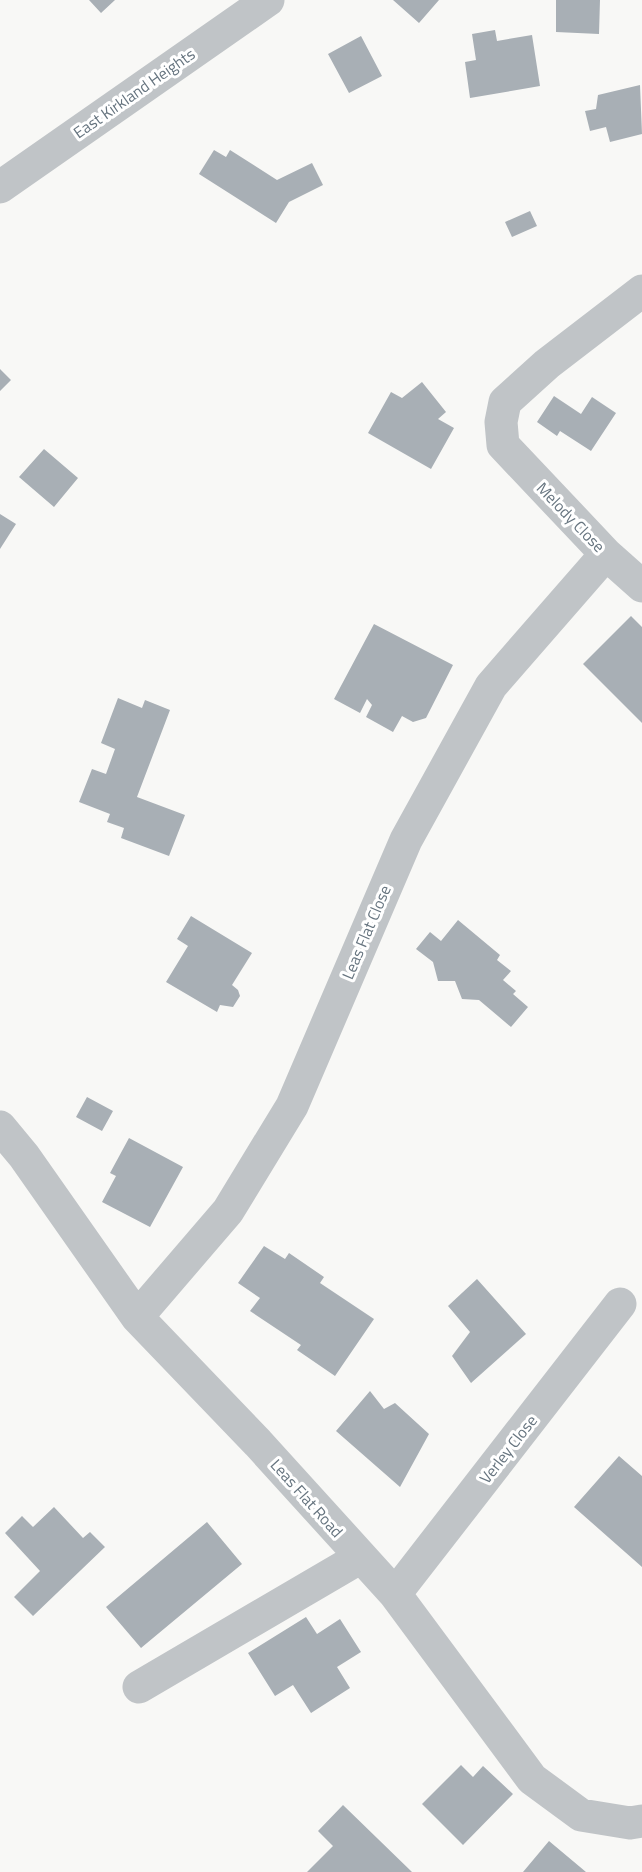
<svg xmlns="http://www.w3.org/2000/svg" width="642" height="1872" font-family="'Titillium Web',sans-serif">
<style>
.building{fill:#a8afb5}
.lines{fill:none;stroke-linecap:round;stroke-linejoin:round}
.minor{stroke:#c0c4c7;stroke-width:33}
.labels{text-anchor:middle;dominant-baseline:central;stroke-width:6;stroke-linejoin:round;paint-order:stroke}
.street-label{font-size:16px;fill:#66747f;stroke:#fff}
</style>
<rect width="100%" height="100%" fill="#f8f8f6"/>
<path class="building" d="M89,0h26l-14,13z
M393,0h46l-20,23z
M556,0h44l-1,34 -43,-2z
M495,30l2,11 35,-6 8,51 -70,12 -5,-36 11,-2 -4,-26z
M361,36l21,40 -33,17 -21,-39z
M640,85l2,49 -32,8 -4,-15 -16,4 -5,-20 11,-2 2,-14z
M214,150l12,7 4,-7 47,30 35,-17 11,22 -34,17 -13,21 -77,-49z
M530,211l7,15 -25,11 -7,-15z
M0,369l11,11 -11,11z
M422,382l24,30 -8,7 16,9 -23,41 -63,-36 23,-41 11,6z
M554,396l27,18 11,-17 24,16 -25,38 -31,-20 -3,5 -20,-14z
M44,449l34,29 -24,29 -35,-30z
M0,514l16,10 -16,25z
M631,616l11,11v96l-59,-59z
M374,624l79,41 -27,53 -13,4 -11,-6 -9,16 -27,-15 6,-12 -5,-6 -7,14 -26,-14z
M118,698l24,10 3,-8 25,10 -33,87 48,18 -16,41 -48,-18 3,-10 -17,-6 3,-8 -31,-12 13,-33 14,5 9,-25 -14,-6z
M191,916l61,37 -20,32 6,5 2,6 -7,11 -13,-2 -3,7 -51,-30 22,-36 -11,-7z
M458,920l42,35 -3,5 14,11 -8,9 13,11 -3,3 15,13 -17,20 -32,-27 -17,-1 -7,-18h-17l-5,-19 -17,-13 14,-17 11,9z
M87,1097l26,14 -11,20 -26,-14z
M129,1138l54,29 -33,60 -48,-25 14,-26 -6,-3z
M264,1246l21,13 4,-6 35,24 -4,6 54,36 -39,57 -38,-26 4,-5 -51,-34 10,-13 -22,-15z
M477,1279l49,55 -55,49 -19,-27 18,-24 -22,-26z
M370,1391l14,18 11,-6 34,31 -29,53 -64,-56z
M619,1456l23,20v91l-68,-60z
M54,1507l29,31 7,-6 15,15 -72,69 -19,-19 26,-26 -35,-38 17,-17 11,11z
M207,1522l35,42 -101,84 -35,-41z
M306,1617l11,17 23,-15 21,33 -24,15 13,21 -39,25 -18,-28 -18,11 -27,-43z
M461,1765l12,12 10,-11 30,28 -50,51 -41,-41z
M343,1805l69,67h-105l26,-26 -15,-15z
M549,1841l37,31h-63z"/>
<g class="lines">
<path class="minor" d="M0,187l268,-187
M642,291l-95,73 -42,38 -4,20 2,23 103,109 36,32
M0,1127l24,29 113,161 121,126 137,151 137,185 49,36 49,8 12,-2
M137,1317l91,-106 64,-105 114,-266 85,-154 115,-132
M395,1594l225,-290
M139,1687l222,-130"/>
</g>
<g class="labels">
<g class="street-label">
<text transform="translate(134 93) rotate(-35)">East Kirkland Heights</text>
<text transform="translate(571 517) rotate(46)">Melody Close</text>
<text transform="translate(366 932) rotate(-67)">Leas Flat Close</text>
<text transform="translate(508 1449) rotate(-52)">Verley Close</text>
<text transform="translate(307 1498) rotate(48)">Leas Flat Road</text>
</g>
</g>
</svg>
